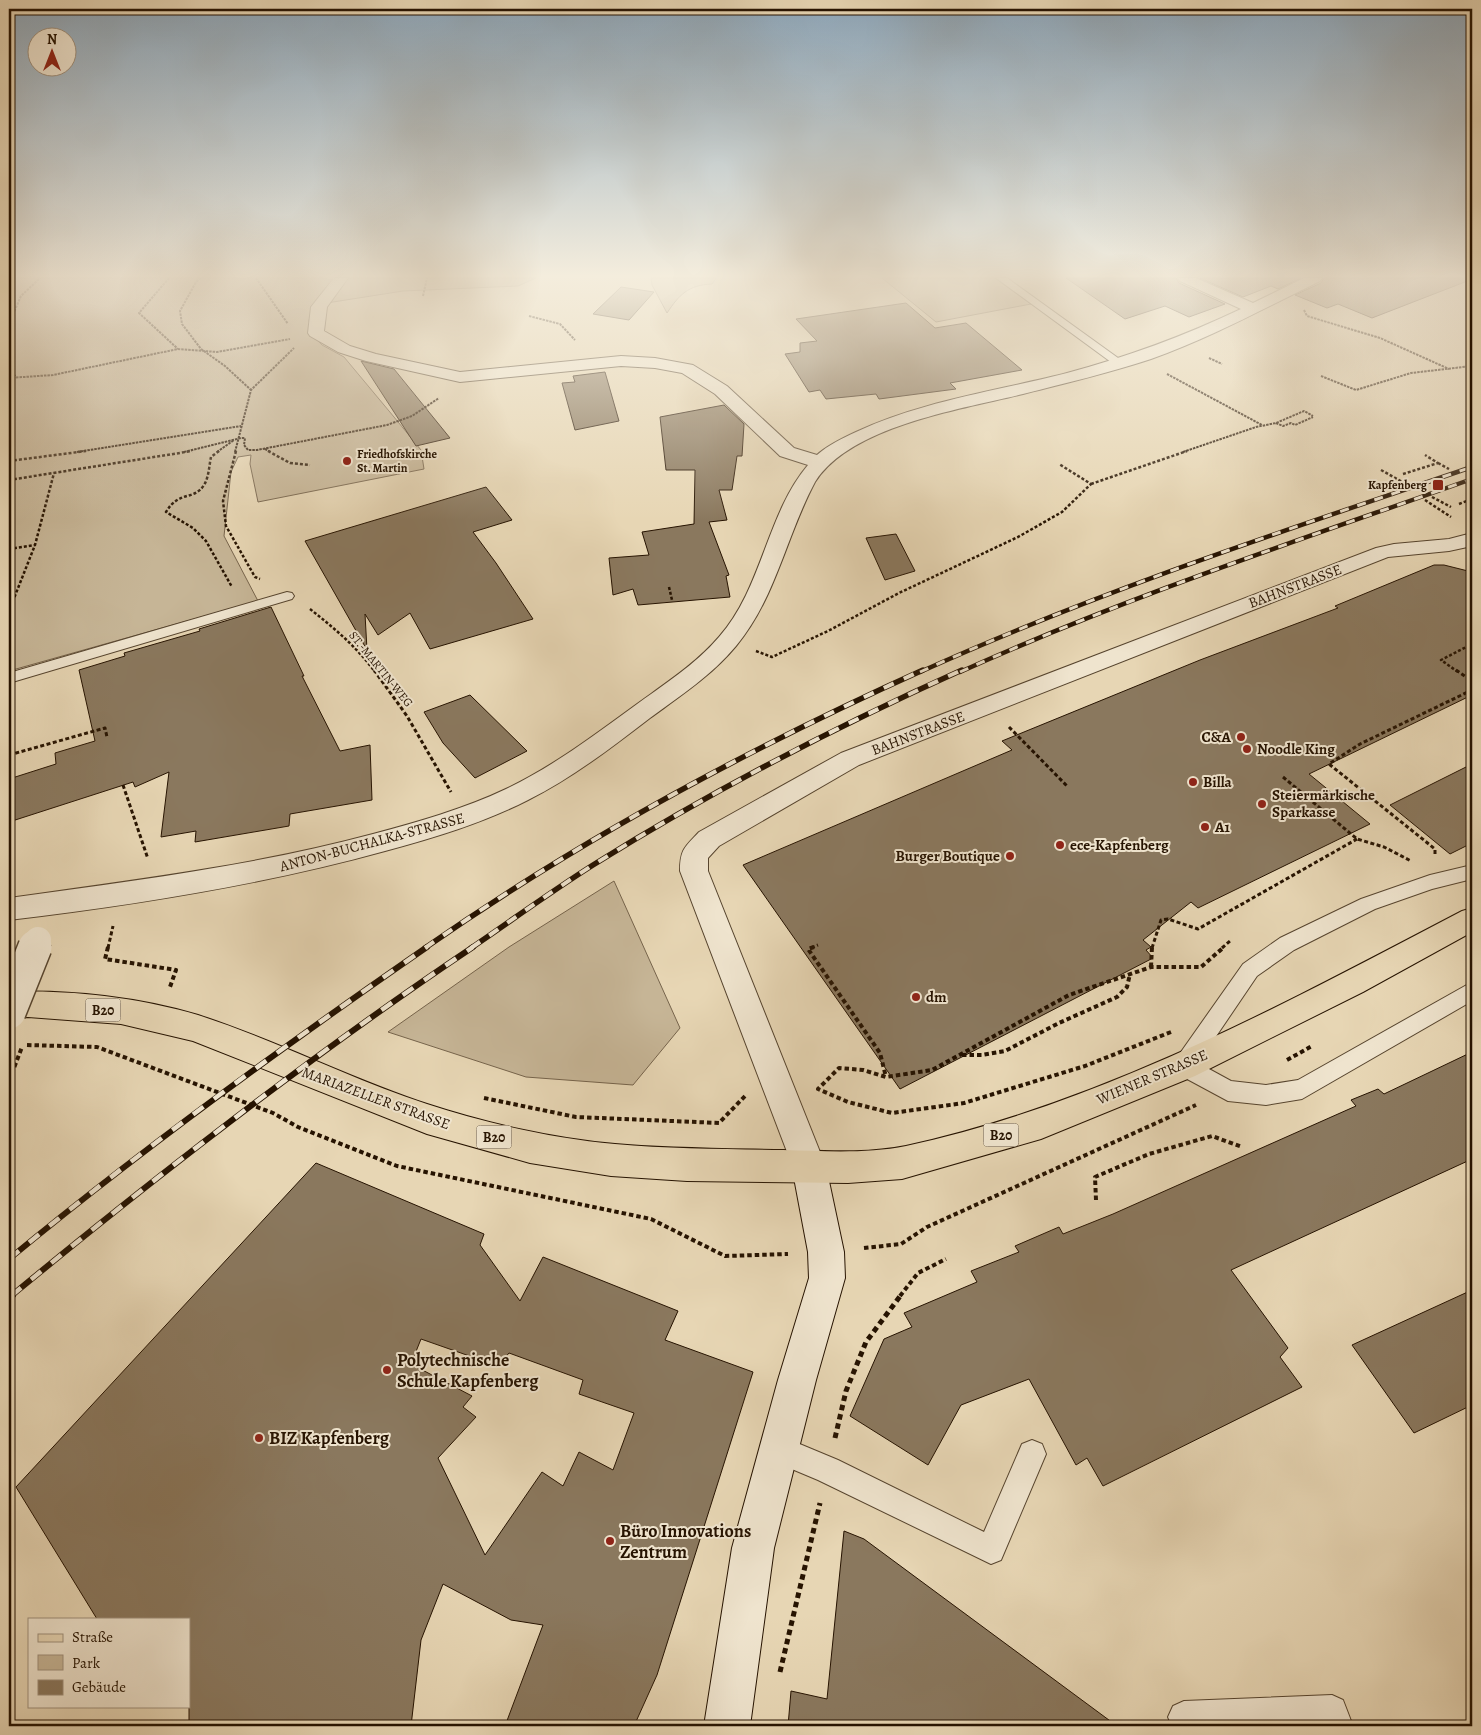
<svg xmlns="http://www.w3.org/2000/svg" width="1481" height="1735" font-family="Alegreya,serif">
<style>
.green{fill:#c6b596;stroke:#76644c}
.building{fill:#8a785e;stroke:#261301;fill-rule:evenodd}
.lines{fill:none;stroke-linecap:round;stroke-linejoin:round}
.lane-casing{stroke:#56442e;stroke-width:2}
.street-casing{stroke:#56442e;stroke-width:2}
.secondary-casing{stroke:#261301;stroke-width:2}
.primary-casing{stroke:#261301;stroke-width:2}
.path-far4{stroke:#261301;stroke-width:2;stroke-dasharray:2.5 1;stroke-linecap:butt}
.path-far3{stroke:#261301;stroke-width:2.5;stroke-dasharray:3 2;stroke-linecap:butt}
.path-far2{stroke:#261301;stroke-width:3;stroke-dasharray:4 2.5;stroke-linecap:butt}
.path-far1{stroke:#261301;stroke-width:4;stroke-dasharray:4.5 3;stroke-linecap:butt}
.path{stroke:#261301;stroke-width:5;stroke-dasharray:5.5 4;stroke-linecap:butt}
.lane{fill:#efe4ce;fill-rule:evenodd}
.street{fill:#efe4ce;fill-rule:evenodd}
.secondary{fill:#efe4ce;fill-rule:evenodd}
.primary{fill:#e7d6b4;fill-rule:evenodd}
.rail-far3-casing{stroke:#261301;stroke-width:4.5}
.rail-far2-casing{stroke:#261301;stroke-width:5.5}
.rail-far1-casing{stroke:#261301;stroke-width:6}
.rail-casing{stroke:#261301;stroke-width:8}
.rail-far3{stroke:#efe4ce;stroke-width:3;stroke-dasharray:9;stroke-linecap:butt}
.rail-far2{stroke:#efe4ce;stroke-width:4;stroke-dasharray:11;stroke-linecap:butt}
.rail-far1{stroke:#efe4ce;stroke-width:4.5;stroke-dasharray:13;stroke-linecap:butt}
.rail{stroke:#efe4ce;stroke-width:5.5;stroke-dasharray:17;stroke-linecap:butt}
.street-bridge-far1-casing{stroke:#56442e;stroke-width:29;stroke-linecap:butt}
.street-bridge-casing{stroke:#56442e;stroke-width:36;stroke-linecap:butt}
.path-bridge{stroke:#261301;stroke-width:4;stroke-dasharray:4.5 3;stroke-linecap:butt}
.street-bridge-far1{stroke:#efe4ce;stroke-width:26}
.street-bridge{stroke:#efe4ce;stroke-width:33}
.poi-dot{fill:#8f2418;stroke:#efe4ce;stroke-width:2}
.labels{text-anchor:middle;dominant-baseline:central;stroke-width:4;stroke-linejoin:round;paint-order:stroke}
.far-poi-label{font-size:12px;font-weight:bold;fill:#261301;stroke:#efe4ce;text-anchor:start}
.far-street-label{font-size:12px;fill:#261301;stroke:#efe4ce}
.shield{fill:#efe4ce;stroke:#62523e;stroke-width:1}
.shield-label{font-size:14px;font-weight:bold;fill:#261301}
.street-label{font-size:15px;fill:#261301;stroke:#efe4ce}
.poi-label{font-size:15px;font-weight:bold;fill:#261301;stroke:#efe4ce;text-anchor:start}
.near-poi-label{font-size:18px;font-weight:bold;fill:#261301;stroke:#efe4ce;text-anchor:start}
</style>
<rect width="100%" height="100%" fill="#e7d6b4"/>
<filter id="stains"><feTurbulence type="fractalNoise" baseFrequency=".004" numOctaves="4"/><feColorMatrix values="0 0 0 0 .2 0 0 0 0 .09 0 0 0 0 .02 0 0 0 .5 -.17"/></filter>
<radialGradient id="worn" r=".72"><stop offset=".6" stop-color="#630" stop-opacity="0"/><stop offset="1" stop-color="#630" stop-opacity=".3"/></radialGradient>
<path class="green" d="M9,278h527l-18,8 -115,5 -89,14 -5,15 2,13 11,12 22,12 50,60 27,33 3,19 -166,33 -8,-38 1,-9 -13,2 -7,15 -7,64 34,65 -249,70z
M651,278h65l-4,6c-24,1 -33,11 -45,29l-15,-28z
M882,278h113l36,26 -95,18z
M614,881l66,147 -47,57 -107,-8 -138,-45 121,-85z"/>
<path class="building" d="M1066,278h110l3,5 46,21 -36,13 -24,-11 -40,13z
M1200,278h101l-23,11 -7,-3 -28,11z
M1324,278h145l1,2 -98,38 -34,-14 -11,4 -32,-13 26,-12z
M621,287l33,5 -25,28 -36,-6z
M906,303l29,25 31,-5 56,47 -72,13 6,6 -77,10 -3,-5 -50,5 -6,-9 -11,2 -24,-38 15,-2v-9l17,-2 -21,-22z
M361,361l33,8 56,69 -34,8z
M605,372l14,49 -44,9 -13,-47 13,-1 -2,-6z
M724,405l20,19 -2,32h-5l-5,34h-13l8,30 -18,2 20,53 -3,1 4,21 -92,8 -5,-16 -20,6 -4,-37 40,-3 -7,-23 52,-8 1,-54h-29l-6,-53z
M486,487l26,33 -39,12 23,31 37,56 -103,30 -20,-36 -32,22 -13,-21 2,36 -62,-109z
M896,534l19,37 -30,9 -19,-42z
M1434,565h10l28,7v123l-163,79 61,50 -172,84 -7,-6 -48,38 8,7 -5,3 7,8 -253,131 -157,-224 269,-115 -10,-9 198,-81 138,-52 -3,-2z
M271,607l33,69h-2l38,75 30,-6 2,55 -82,14 -1,12 -94,16 1,-11 -35,6 8,-65 -34,15 -2,-5 -124,40v-43l47,-15 -1,-11 40,-12 -16,-71 46,-14 -1,-3 76,-22 -1,-2z
M470,695l57,56 -52,27 -32,-35 -19,-31z
M1472,764v79l-22,11 -60,-49z
M1472,1052v107l-241,111 57,78 -8,9 22,30 -199,99 -16,-28 -11,7 -47,-86 -68,26 -33,60 -78,-49 34,-77 28,-12 -8,-14 73,-31 -6,-11 48,-19 -4,-6 44,-19 4,7 50,-20 243,-108 -5,-6 27,-11 6,5z
M316,1163l168,71 -4,11 40,56 23,-44 135,54 -13,29 88,32 -96,303 -23,51h-129l38,-101 -32,-5 -68,-36 -22,56 -10,86h-222v-107h-92l-81,-132zM421,1339l77,27 11,-13 74,27 -4,14 55,19 -21,57 -34,-18 -16,34 -21,-14 -57,83 -47,-97 38,-41 -13,-10 9,-11 -61,-32z
M1472,1290v115l-58,28 -62,-88z
M844,1531l20,8 253,187h-329l3,-35 36,8z"/>
<g class="lines">
<g class="lane-casing">
<path id="lane" d="M996,278h11l118,85 -2,2h-8z
M287,592l5,1 2,3 -2,3 -283,84v-10z
M1472,865v14l-40,10 -57,20 -81,41 -37,26 -59,87 33,18 35,4 32,-5 174,-98v19l-170,98 -36,6 -38,-4 -52,-28 -3,-7 3,-7 67,-95 37,-26 81,-39 69,-24z
M778,1435l60,25 146,72 38,-88 10,-4 10,4 4,10 -45,106 -10,4 -173,-84 -50,-21 -4,-10 4,-10z
M1332,1695l11,5 10,26h-181l-4,-9 5,-11 11,-5z"/>
</g>
<g class="street-casing">
<path id="street" d="M334,278h14l-21,29 -3,24 26,15 26,8 84,18 161,-16 34,2 38,7 34,21 67,62 23,7c11,-10 26,-17 39,-23 66,-31 141,-41 211,-59 60,-16 117,-37 174,-64l-61,-28 -2,-3h18l57,25 51,-25h18l-2,3c-55,27 -110,57 -169,78 -42,14 -85,24 -128,35 -61,15 -173,32 -208,88 -29,54 -39,116 -79,164 -24,29 -56,50 -86,72 -39,30 -78,60 -122,82 -45,23 -95,38 -143,51 -123,34 -250,54 -376,69v-22c122,-17 245,-32 364,-64 45,-12 91,-25 133,-45 46,-22 86,-52 127,-82 30,-22 62,-42 86,-70 44,-50 47,-122 89,-172l-28,-9 -65,-62 -33,-21 -27,-5 -34,-2 -161,16 -94,-21 -28,-9 -28,-16 -2,-3 3,-26z
M1472,533v13l-23,5 -61,6 -529,208 -140,81 -11,12v13l118,296 -5,11 -12,5 -12,-5 -117,-307c0,-22 5,-24 19,-39l142,-79 535,-205 18,-4 55,-5z"/>
</g>
<g class="secondary-casing">
<path id="secondary" d="M809,1151l12,5 5,11 18,85 1,26 -29,102 -42,168 -24,178h-46l28,-178 46,-168 31,-102 -1,-26 -16,-85 5,-11z"/>
</g>
<g class="primary-casing">
<path id="primary" d="M1472,908v24l-109,60 -168,84 -154,63 -139,40 -54,4 -161,-2 -76,-5 -81,-13 -103,-29 -234,-93 -72,-17 -93,-7 -19,1v-26c59,-3 133,6 189,23 78,25 152,64 229,89 58,19 127,35 188,40 56,5 112,5 168,6 40,1 83,4 123,-4 197,-43 378,-142 556,-235z"/>
</g>
<path class="path-far4" d="M169,278l-30,35 39,36
M201,278l-5,4 -16,29 2,13 19,25 24,17 26,24
M256,278l32,46
M423,296l4,-18
M1304,310l3,6 73,22 69,31
M529,316l31,8 15,16
M9,324l12,-28 19,-18
M1209,358l13,6
M9,369l7,8
M1167,374l95,51
M1321,376l35,14 55,-17 61,-7
M9,378l44,-3 125,-26 39,3 73,-13
M1276,423l7,3 8,-3 4,2 18,-8
M265,449l6,3
M77,452l164,-26
M184,452l57,-14h4l-1,7 4,5h9l130,-25 25,-9 27,-18
M217,452l17,-12
M235,452l16,-62 43,-42
M1183,452l73,-25 20,-4 28,-12 9,5"/>
<path class="path-far3" d="M219,451l-8,6c-2,9 -2,20 -7,28 -10,16 -25,5 -38,27l27,16 13,13 26,46
M236,451l-13,50 3,25 29,51 5,2
M268,451l22,12 20,2
M9,461l77,-10
M1438,463l11,6
M1381,470l25,14
M1403,474l35,-11 -13,-8
M9,480l183,-29
M1091,484l96,-33
M1432,497l19,10
M1425,500l26,17
M1459,504l13,-5
M9,549l26,-4
M669,587l3,13
M310,609c24,19 47,38 65,63
M9,611l26,-66 19,-72
M756,651l16,6 56,-26 71,-38 119,-56 44,-25 29,-28 -32,-20
M1458,672l-17,-12 31,-16"/>
<path class="path-far2" d="M374,670l33,46 44,76
M1456,670l16,11
M1009,727l59,60
M9,755l96,-27 2,9
M1283,777l74,62 27,8 27,14
M123,785l25,74
M1435,854v-5l-106,-85 31,-20 112,-54
M108,948l5,-22
M811,948l7,-3
M1152,948l9,-28 7,-1 30,10 159,-90
M1222,948l8,-7"/>
<path class="path-far1" d="M108,947l-3,12 71,11 -6,17
M814,947l-6,2 72,104 6,24
M1151,967l1,-20
M1171,1032l-86,34 -121,37 -72,10 -44,-11 -30,-13 21,-21 24,2 23,7 46,-7 137,-75 82,-28h50l23,-20
M27,1045l70,2 176,66 25,14 99,39 254,53 74,37 63,-2
M962,1055h20l23,-4 54,-28 58,-26 10,-10 3,-13
M1287,1060l25,-14
M484,1098l92,19 143,6 26,-27
M1096,1200l-1,-23 54,-23 63,-18 30,11
M864,1248l37,-4 26,-17 269,-122
M900,1296l18,-23 28,-14"/>
<path class="path" d="M835,1438l11,-47 20,-49 35,-47
M780,1672l40,-169"/>
<use href="#lane" class="lane"/>
<use href="#street" class="street"/>
<use href="#secondary" class="secondary"/>
<use href="#primary" class="primary"/>
<g class="rail-far3-casing">
<path id="rail-far3" d="M920,672c179,-81 366,-142 552,-205
M960,672c166,-75 340,-132 512,-193"/>
</g>
<g class="rail-far2-casing">
<path id="rail-far2" d="M425,948c156,-109 325,-200 498,-278
M471,948c41,-28 81,-57 122,-83 119,-74 242,-138 369,-195"/>
</g>
<g class="rail-far1-casing">
<path id="rail-far1" d="M9,1259c134,-111 275,-213 418,-312
M11,1296c149,-123 301,-241 462,-349"/>
</g>
<g class="rail-casing">
<path id="rail" d="M9,1298l3,-3"/>
</g>
<use href="#rail-far3" class="rail-far3"/>
<use href="#rail-far2" class="rail-far2"/>
<use href="#rail-far1" class="rail-far1"/>
<use href="#rail" class="rail"/>
<g class="street-bridge-far1-casing">
<path id="street-bridge-far1" d="M35,948l3,-8"/>
</g>
<g class="street-bridge-casing">
<path id="street-bridge" d="M9,1012l26,-65"/>
</g>
<path class="path-bridge" d="M9,1081l13,-34"/>
<use href="#street-bridge-far1" class="street-bridge-far1"/>
<use href="#street-bridge" class="street-bridge"/>
</g>
<linearGradient id="sky" x2="0" y2="1"><stop stop-color="#8da7bb"/><stop offset="0.53" stop-color="#f4eddd"/><stop offset="1" stop-color="#f4eddd" stop-opacity="0"/></linearGradient>
<rect width="1481" height="520" fill="url(#sky)"/>
<g class="poi-dot">
<circle cx="347" cy="461" r="5"/>
<rect x="1432" y="479" width="12" height="12" rx="2.5"/>
<circle cx="1241" cy="737" r="5"/>
<circle cx="1247" cy="749" r="5"/>
<circle cx="1193" cy="782" r="5"/>
<circle cx="1262" cy="804" r="5"/>
<circle cx="1205" cy="827" r="5"/>
<circle cx="1060" cy="845" r="5"/>
<circle cx="1010" cy="856" r="5"/>
<circle cx="916" cy="997" r="5"/>
<circle cx="387" cy="1370" r="5"/>
<circle cx="259" cy="1438" r="5"/>
<circle cx="610" cy="1541" r="5"/>
</g>
<g class="labels">
<g class="far-poi-label">
<text x="357" y="454">Friedhofskirche<tspan x="357" dy="14">St. Martin</tspan></text>
<text x="1427" y="485" text-anchor="end">Kapfenberg</text>
</g>
<g class="far-street-label">
<text transform="translate(381 669) rotate(51)">ST.-MARTIN-WEG</text>
</g>
<g class="shield">
<rect x="85.5" y="998.5" width="35" height="23" rx="4"/>
<rect x="983.5" y="1123.5" width="35" height="23" rx="4"/>
<rect x="476.5" y="1125.5" width="35" height="23" rx="4"/>
</g>
<g class="shield-label">
<text x="103" y="1010">B20</text>
<text x="1001" y="1135">B20</text>
<text x="494" y="1137">B20</text>
</g>
<g class="street-label">
<text transform="translate(1295 586) rotate(-21)">BAHNSTRASSE</text>
<text transform="translate(918 733) rotate(-21)">BAHNSTRASSE</text>
<text transform="translate(372 842) rotate(-15)">ANTON-BUCHALKA-STRASSE</text>
<text transform="translate(1152 1077) rotate(-23)">WIENER STRASSE</text>
<text transform="translate(376 1098) rotate(20)">MARIAZELLER STRASSE</text>
</g>
<g class="poi-label">
<text x="1231" y="737" text-anchor="end">C&amp;A</text>
<text x="1257" y="749">Noodle King</text>
<text x="1203" y="782">Billa</text>
<text x="1272" y="795">Steiermärkische<tspan x="1272" dy="17">Sparkasse</tspan></text>
<text x="1215" y="827">A1</text>
<text x="1070" y="845">ece-Kapfenberg</text>
<text x="1000" y="856" text-anchor="end">Burger Boutique</text>
<text x="926" y="997">dm</text>
</g>
<g class="near-poi-label">
<text x="397" y="1360">Polytechnische<tspan x="397" dy="21">Schule Kapfenberg</tspan></text>
<text x="269" y="1438">BIZ Kapfenberg</text>
<text x="620" y="1531">Büro Innovations<tspan x="620" dy="21">Zentrum</tspan></text>
</g>
</g>
<rect width="1481" height="1735" fill="none" stroke="#e7d6b4" stroke-width="30"/>
<rect x="10" y="10" width="1461" height="1715" fill="none" stroke="#261301" stroke-width="2.5"/>
<rect x="15" y="15" width="1451" height="1705" fill="none" stroke="#261301"/>
<rect x="28" y="1618" width="162" height="90" fill="#efe4ce" stroke="#9f907c"/>
<rect x="38" y="1634" width="25" height="8" fill="#e7d6b4" stroke="#9f907c"/>
<text x="72" y="1642" font-size="15" fill="#261301">Straße</text>
<rect x="38" y="1655" width="25" height="15" fill="#c6b596" stroke="#9f907c"/>
<text x="72" y="1668" font-size="15" fill="#261301">Park</text>
<rect x="38" y="1680" width="25" height="15" fill="#8a785e" stroke="#9f907c"/>
<text x="72" y="1692" font-size="15" fill="#261301">Gebäude</text>
<g transform="translate(52 52)"><circle r="24" fill="#efe4ce" stroke="#9f907c"/>
<path d="M0-4L9 19L0 12L-9 19Z" fill="#8f2418"/>
<text y="-8" font-size="14" font-weight="bold" text-anchor="middle" fill="#261301">N</text>
</g>
<rect width="100%" height="100%" filter="url(#stains)"/>
<rect width="100%" height="100%" fill="url(#worn)"/>
</svg>
